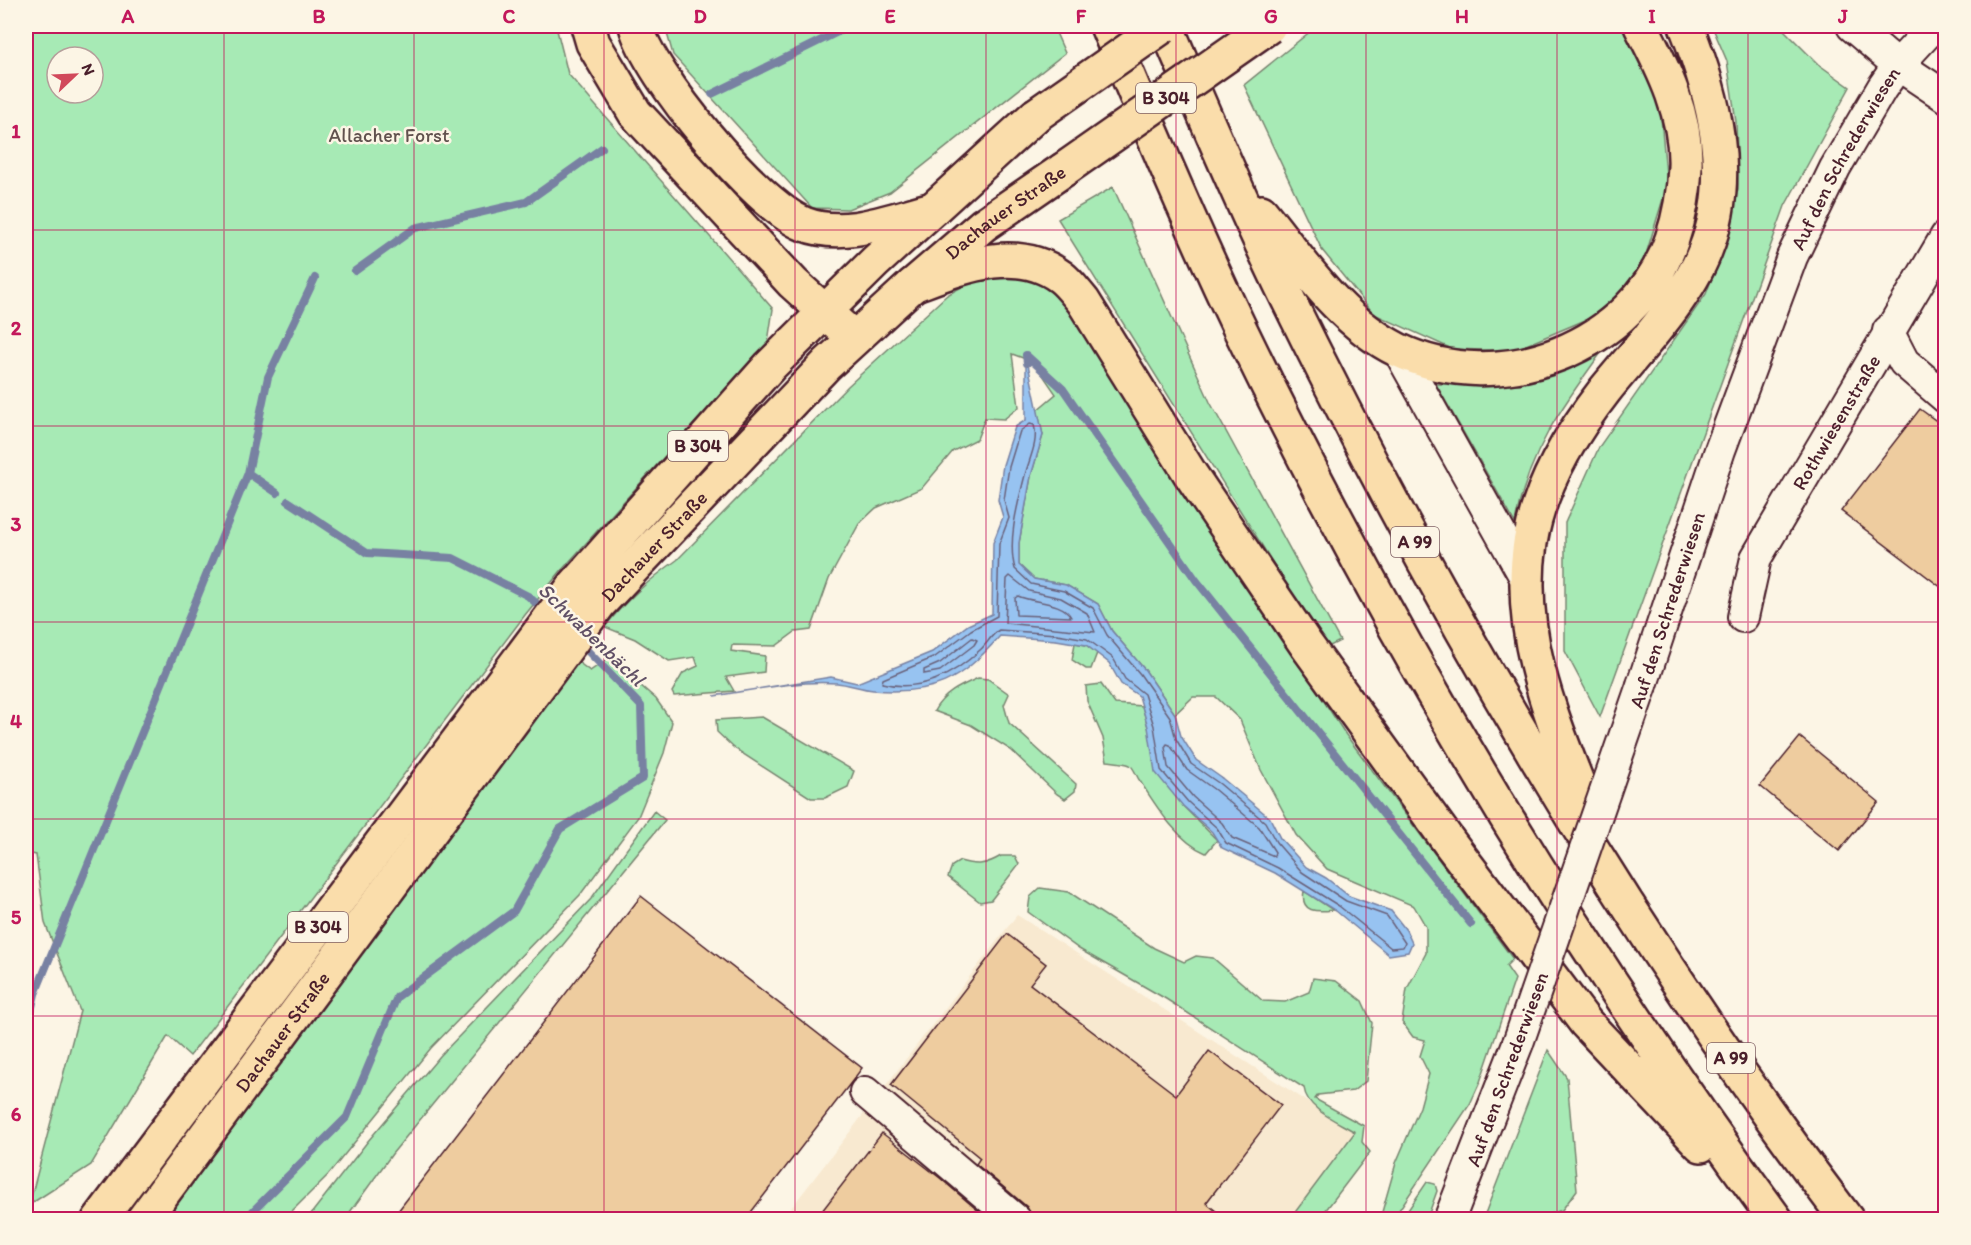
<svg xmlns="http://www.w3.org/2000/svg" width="1971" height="1245" font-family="Itim,sans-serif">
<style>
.built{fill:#f8e9d0}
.green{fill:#a7eab5;stroke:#788470;stroke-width:1.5;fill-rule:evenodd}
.water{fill:#97c3f1;stroke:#7881a2;stroke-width:1.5}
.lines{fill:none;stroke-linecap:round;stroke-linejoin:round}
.shore{stroke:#69617a;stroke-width:1.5}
.stream{stroke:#7881a2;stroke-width:8}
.building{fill:#eecc9f;stroke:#4a1f2b;stroke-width:1.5}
.minor-casing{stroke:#4a1f2b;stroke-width:34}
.major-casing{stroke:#4a1f2b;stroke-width:38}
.highway-casing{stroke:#4a1f2b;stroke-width:38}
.minor{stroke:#fcf5e5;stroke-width:30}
.major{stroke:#faddab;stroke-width:33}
.highway{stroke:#faddab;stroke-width:33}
.minor-bridge-casing{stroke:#4a1f2b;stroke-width:34;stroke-linecap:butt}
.major-bridge-casing{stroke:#4a1f2b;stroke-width:38;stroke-linecap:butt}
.minor-bridge{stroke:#fcf5e5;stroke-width:30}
.major-bridge{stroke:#faddab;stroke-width:33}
.grid{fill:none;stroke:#c2185b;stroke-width:1.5;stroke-opacity:0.55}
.labels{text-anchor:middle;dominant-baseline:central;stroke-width:5;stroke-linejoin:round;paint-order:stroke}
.shield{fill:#fcf5e5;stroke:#7f5f63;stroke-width:1.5}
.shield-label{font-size:18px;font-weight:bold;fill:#4a1f2b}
.park-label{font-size:20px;fill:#61524e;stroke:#fcf5e5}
.street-label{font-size:20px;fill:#4a1f2b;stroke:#fcf5e5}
.water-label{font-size:21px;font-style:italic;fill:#615066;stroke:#fcf5e5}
.neatline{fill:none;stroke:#c2185b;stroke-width:2}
.grid-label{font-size:20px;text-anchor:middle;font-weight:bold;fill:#c2185b}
</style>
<rect width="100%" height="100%" fill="#fcf5e5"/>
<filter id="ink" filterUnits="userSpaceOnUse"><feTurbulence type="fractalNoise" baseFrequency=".0167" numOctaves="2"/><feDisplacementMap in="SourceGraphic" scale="12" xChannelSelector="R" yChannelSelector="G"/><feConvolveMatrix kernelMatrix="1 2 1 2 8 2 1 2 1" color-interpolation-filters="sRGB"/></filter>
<g filter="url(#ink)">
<path class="built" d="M1017,915l338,217 -65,87 -508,1z"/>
<path class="green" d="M26,26h530l12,48 205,235 -5,33 -208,230 -35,43 -335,441 -22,-20 -77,129 -62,40 51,-194 -35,-88 -9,-68 -10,-2zM57,57h36v36h-36z
M665,26h388l12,27 -175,139 -42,17 -36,-1 -139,-153z
M1317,26h304l39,80 7,80 -28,91 -49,41 -78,33 -60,-2 -78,-35 -52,-64 -78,-165z
M1712,26h68l38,38 32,23 -65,119 -185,511 -35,-66v-128l34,-76 107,-153 16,-42 16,-63 -2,-67 -9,-61z
M1113,187l97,215 130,239 -14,7 -268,-429z
M995,275l26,2 30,10 20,22 39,65 236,361 167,224 -7,7 9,13 -35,103 -10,22 -77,115h-13l16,-56 24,-56 9,-33 -9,-18 5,-16 -12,-3 -11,-15 5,-33 19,-36v-26l-12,-21 -87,-37 -31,-34 -35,-65 -21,-50 -24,-23h-23l-18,17 -30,-44 -33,-39 -14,-27 -32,-19 -32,-6 -15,-14v-22l12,-67 12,-41 -6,-25 19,-16 -22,-32 -22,-8 7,53 -15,12 -19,-1 -8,21 -24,12 -31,37 -46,20 -17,16 -30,55 -18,51 -16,2 -19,14 -44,-1 -1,6 34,5 -1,16 -38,5 8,14 -60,5 -2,-4 11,-19 15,-7 -3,-9 -26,4 -34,-22 -30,-12c20,-26 45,-48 72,-67l171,-174 99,-91 20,-11z
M1603,350c-41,56 -75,103 -88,173l-79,-139h85z
M1075,643l11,2 11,8 -6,16h-5l-14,-9z
M609,658l47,41 16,23 -8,31 -26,64 -58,78 -149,153 -103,127 -44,44 -122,1 416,-558 12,9z
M978,678l10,1 21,15 -5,11 5,18 67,61 -1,7 -10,8 -8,-5 -46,-44 -40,-25 -37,-14c10,-18 26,-25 44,-33z
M1101,684l14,20 27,2 6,21 35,79 34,34 -11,13c-28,-11 -50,-47 -66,-72 -4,-5 -5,-12 -10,-16 -6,-3 -16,-3 -23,-4l-4,-23 -16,-37 -1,-15z
M762,717l92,54 -6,16 -23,11h-14l-77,-50 -17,-16 -1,-12z
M654,811l11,9 -273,334 -47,65h-38l61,-78 72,-85 151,-157z
M1001,856h14l4,8 -28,36 -11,2 -32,-25 4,-11 8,-5c17,5 26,4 41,-5z
M1040,888l29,4 85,56 30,14 12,-6 17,2 50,43 22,1 24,-10 4,-14 23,3 26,20 10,22 -6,58 -13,10 -35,4 -3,4 49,27 -2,16 8,10 -51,67h-29l65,-87c-18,-11 -48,-22 -51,-44l-138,-89 -87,-50 -51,-37 2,-15z
M1304,891l29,19c-16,2 -33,3 -29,-19z
M1548,1050l19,28 10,112 -15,20 -26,9h-53z
M1427,1182l8,2 2,7 -10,28h-25z"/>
<path class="water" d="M1026,355l17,80 -12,41 -12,67v22l15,14 32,6 32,19 14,27 33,39 30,44 6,22 15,24 27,19 47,39 10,20 26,29 20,11 23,18 42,15 15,19 6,13 -4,9 -19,3 -53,-44 -61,-38 -53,-25 -10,-16 -29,-26 -28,-34 -7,-45 -9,-31 -18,-12 -12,-21 -23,-18 -30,-5 -56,-4c-41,46 -65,59 -127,54 -12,-1 -24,-6 -36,-7 -41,-3 -83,7 -123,13l117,-19 26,6 75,-31 36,-27 24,-11 1,-71 10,-26 -5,-17 5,-35 12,-38 11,-7z"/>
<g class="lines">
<path class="shore" d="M1030,424l4,1c5,17 -5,34 -9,50 -7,28 -18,66 -10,94l16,15 33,7 29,17 14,27 33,39 30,43 6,22 15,25 29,20 45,38 11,20 26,30 44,29 41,15 18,27 -2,4 -12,1 -52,-42 -61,-38 -52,-25 -9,-15 -29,-26 -27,-32 -7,-44 -10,-32 -19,-15 -12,-21 -26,-19 -30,-5 -58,-4c-8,5 -12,14 -19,20 -26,25 -61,43 -98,33l1,-4 52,-22 36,-27 26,-14 2,-72 10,-26 -5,-18 5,-33 11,-36z
M1010,576l19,15 32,7 26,15 8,19 -90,-9 2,-44z
M1018,596c15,7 45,5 53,21l-55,-2 -1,-17z
M972,638l5,2 -3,5 -34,26 -16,3v-4l16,-7z
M1167,744l3,1 17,25 28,20 44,37 16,25 -1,4 -42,-18 -10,-15 -29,-26 -25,-30 -3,-20z"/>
<path class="stream" d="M712,94l138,-68
M355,271l60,-43 111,-26 76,-54
M1027,363l-1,-8 37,34 133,191 275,344
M277,493l-29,-20 20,-96 47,-99
M288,501l79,52 86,5 75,38 18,16
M26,1033l9,-39 213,-521
M244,1220l103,-103 50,-120 117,-86 46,-82 83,-51 -2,-72 -62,-64"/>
</g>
<path class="building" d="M1920,409l26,19v163l-105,-80z
M1800,737l79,65 -40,49 -79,-65z
M641,896l221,172 -9,12 -108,140h-354z
M1007,934l39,30 -16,20 146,111 33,-44 72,54 -75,98 21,17h-194l-6,-13 -51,-43 4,-6 -89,-73z
M882,1133l58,45 49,42h-174z"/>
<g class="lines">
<g class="minor-casing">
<g id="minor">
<path d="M1852,26l46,39 48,32"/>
<path d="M1888,331l16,31 42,36"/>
<path d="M1398,350l129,231"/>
<path id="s1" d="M1743,617l13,-59 190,-322"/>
<path id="s2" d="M1642,685l78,-235 72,-193 43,-89 47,-80 16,-23 36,-39"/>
<path d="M865,1092l151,128"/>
<path d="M1449,1220l69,-177"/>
</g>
</g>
<g class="major-casing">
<g id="major">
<path d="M99,1220l476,-635 195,-219 105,-104 161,-147"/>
<path id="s3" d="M143,1220l456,-616 228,-240 86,-79 70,-60 80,-55"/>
</g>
</g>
<g class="highway-casing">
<path id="highway" d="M588,26l5,17 42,70 158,170 61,55
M636,26c13,49 120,179 168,198 41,16 89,-5 129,-15
M1107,26c42,101 85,203 133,303 151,312 331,611 536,891
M1166,26c37,86 74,174 115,259 160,327 346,645 566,935
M1261,212c40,49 79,110 137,138 102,49 237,-2 274,-111 8,-23 12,-47 13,-72 2,-51 -21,-97 -44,-141
M913,285c46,-17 103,-42 148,-8 8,6 15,16 22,24l108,174 116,171 142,196 137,181 115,122
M1591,818c-34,-89 -76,-176 -61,-275 9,-57 40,-108 75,-153 33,-41 81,-90 100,-139 30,-74 9,-155 -19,-225"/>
</g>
<use href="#minor" class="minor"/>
<use href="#major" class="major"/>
<use href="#highway" class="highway"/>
<g class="minor-bridge-casing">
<path id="minor-bridge" d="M1518,1043l124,-358"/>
</g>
<g class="major-bridge-casing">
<path id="major-bridge" d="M1036,115l127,-89
M1063,170l206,-144"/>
</g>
<use href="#minor-bridge" class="minor-bridge"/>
<use href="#major-bridge" class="major-bridge"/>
</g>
</g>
<path class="grid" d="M224,26v1194M414,26v1194M604,26v1194M795,26v1194M986,26v1194M1176,26v1194M1366,26v1194M1557,26v1194M1748,26v1194M26,230h1920M26,426h1920M26,622h1920M26,819h1920M26,1016h1920"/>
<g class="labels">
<g class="shield">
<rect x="1136" y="83" width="60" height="30" rx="4.5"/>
<rect x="668" y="431" width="60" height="30" rx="4.5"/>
<rect x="1391" y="527" width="48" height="30" rx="4.5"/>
<rect x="288" y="912" width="60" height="30" rx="4.5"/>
<rect x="1707" y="1043" width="48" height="30" rx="4.5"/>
</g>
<g class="shield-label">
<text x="1166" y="98">B 304</text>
<text x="698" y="446">B 304</text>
<text x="1415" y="542">A 99</text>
<text x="318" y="927">B 304</text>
<text x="1731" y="1058">A 99</text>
</g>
<g class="park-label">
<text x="389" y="135">Allacher Forst</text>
</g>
<g class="street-label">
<text stroke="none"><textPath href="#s2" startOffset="566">Auf den Schrederwiesen</textPath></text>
<text stroke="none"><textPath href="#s3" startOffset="1332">Dachauer Straße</textPath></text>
<text stroke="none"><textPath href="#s1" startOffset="218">Rothwiesenstraße</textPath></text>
<text stroke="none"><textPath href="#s3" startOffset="846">Dachauer Straße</textPath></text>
<text transform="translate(1667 610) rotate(-72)">Auf den Schrederwiesen</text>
<text stroke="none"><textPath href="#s3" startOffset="234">Dachauer Straße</textPath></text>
<text transform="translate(1507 1069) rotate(-70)">Auf den Schrederwiesen</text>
</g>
<g class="water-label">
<text transform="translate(592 634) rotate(44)">Schwabenbächl</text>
</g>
</g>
<rect width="1971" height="1245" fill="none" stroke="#fcf5e5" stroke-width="66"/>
<g transform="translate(75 75) rotate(67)"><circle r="28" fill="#fcf5e5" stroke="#b59f9b" stroke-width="1.5"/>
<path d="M0-4.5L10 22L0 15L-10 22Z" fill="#d1495b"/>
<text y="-9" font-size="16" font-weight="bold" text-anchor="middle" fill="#4a1f2b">N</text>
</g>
<rect x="33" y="33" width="1905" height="1179" class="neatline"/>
<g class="grid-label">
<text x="128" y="23">A</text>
<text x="319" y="23">B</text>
<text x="509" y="23">C</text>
<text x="700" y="23">D</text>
<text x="890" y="23">E</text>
<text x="1081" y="23">F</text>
<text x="1271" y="23">G</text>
<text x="1462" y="23">H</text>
<text x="1652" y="23">I</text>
<text x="1843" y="23">J</text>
<text x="16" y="138">1</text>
<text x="16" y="335">2</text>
<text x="16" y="531">3</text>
<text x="16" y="728">4</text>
<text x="16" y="924">5</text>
<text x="16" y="1121">6</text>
</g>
</svg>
